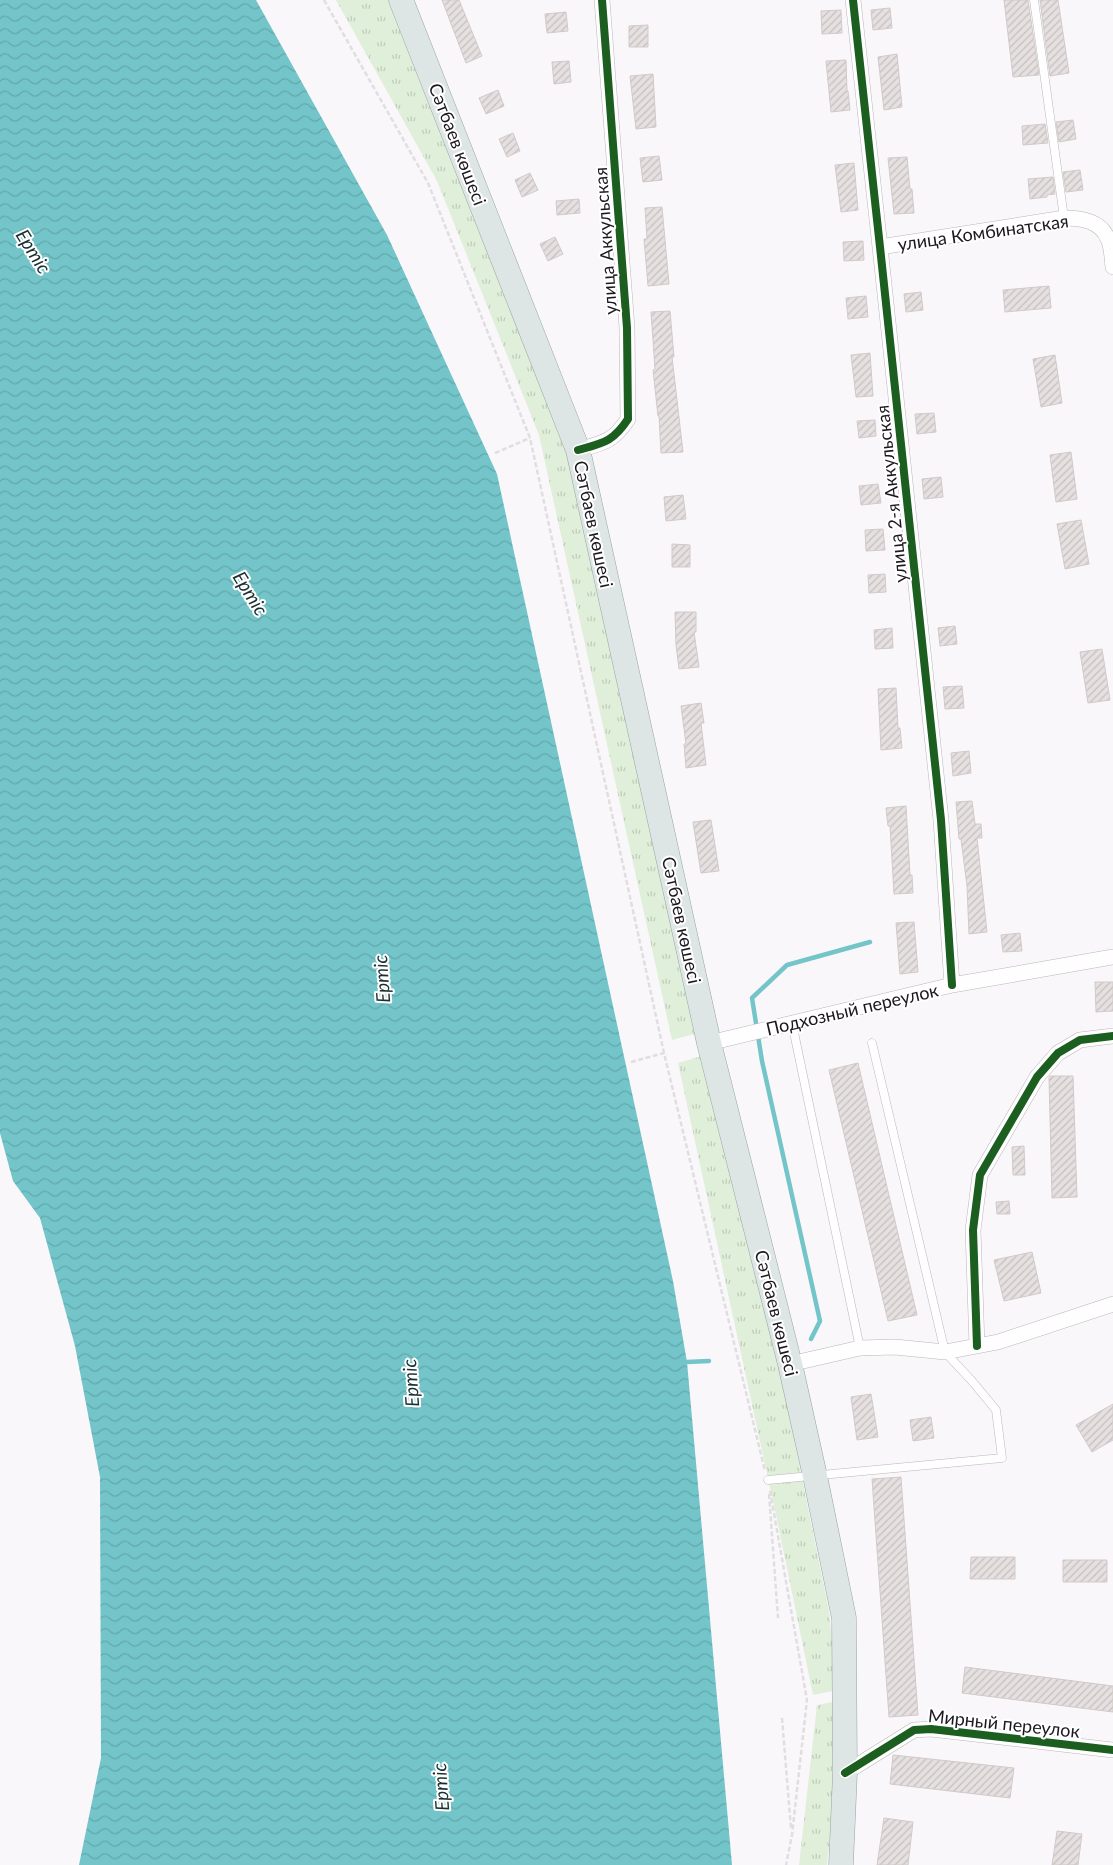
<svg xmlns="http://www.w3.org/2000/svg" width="1113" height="1865" font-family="Lato,sans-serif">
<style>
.grass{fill:url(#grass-tufts)}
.water{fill:url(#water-waves)}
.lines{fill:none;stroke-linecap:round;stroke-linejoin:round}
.stream{stroke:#73c5c9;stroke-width:4.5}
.building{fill:url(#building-hatch);stroke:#d0cac9}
.service-casing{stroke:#bab6bb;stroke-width:9}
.minor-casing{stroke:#bab6bb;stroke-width:16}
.primary-casing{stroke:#98a4a4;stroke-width:25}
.path{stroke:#e0dee0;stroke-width:2.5;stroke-dasharray:5 2.5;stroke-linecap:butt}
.service{stroke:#fefefe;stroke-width:8}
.minor{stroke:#fefefe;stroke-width:15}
.primary{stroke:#dde5e5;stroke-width:24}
.cycleway-casing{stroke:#fff;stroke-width:11}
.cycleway{stroke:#1b5e20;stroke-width:8}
.labels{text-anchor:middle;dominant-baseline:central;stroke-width:4;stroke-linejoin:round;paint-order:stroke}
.street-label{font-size:18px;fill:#1d181f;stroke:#fff}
.water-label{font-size:19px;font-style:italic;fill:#1a2f30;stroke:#fff}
</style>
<defs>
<pattern id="grass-tufts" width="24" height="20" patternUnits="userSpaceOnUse" patternTransform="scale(1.25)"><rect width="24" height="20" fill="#dfefd9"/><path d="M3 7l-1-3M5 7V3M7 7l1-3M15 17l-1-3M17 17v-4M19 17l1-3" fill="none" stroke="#bfccba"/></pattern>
<pattern id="water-waves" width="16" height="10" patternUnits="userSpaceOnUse" patternTransform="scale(1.25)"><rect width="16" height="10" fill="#73c5c9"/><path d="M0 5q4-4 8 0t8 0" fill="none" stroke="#63a8ac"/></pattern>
<pattern id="building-hatch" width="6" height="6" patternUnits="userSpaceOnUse" patternTransform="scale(1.25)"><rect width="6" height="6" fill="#e6e1e0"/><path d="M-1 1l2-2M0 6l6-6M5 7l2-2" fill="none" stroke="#c5c0c0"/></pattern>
</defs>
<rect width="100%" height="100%" fill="#faf7fb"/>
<path class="grass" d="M336,0h53l163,396 51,162 91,476 -22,6 -133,-605 -102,-254z
M702,1056l77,310 50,245 8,79 -24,5 -37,-180 -98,-452z
M838,1701l2,37 -13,127h-28l18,-160z"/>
<path class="water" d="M0,0h256l131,235 110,239 176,807 14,81 45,503h-653l22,-107 -1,-281 -25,-131 -35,-128 -27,-37 -13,-48z"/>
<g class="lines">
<path class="stream" d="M811,1339l9,-18 -58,-260 -10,-63 35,-33 83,-23
M687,1362l22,-1"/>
</g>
<path class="building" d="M442,0h17l23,56 -16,7z
M1004,0h24l11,75 -26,2z
M1040,0h18l11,73 -19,3z
M890,8l2,20 -19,2 -2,-20z
M841,10l1,23 -20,1 -1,-23z
M566,12l2,19 -21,2 -2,-19z
M648,25v22h-19v-21z
M897,54l5,53 -18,3 -6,-53z
M846,60l1,31h1l2,19 -19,2 -5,-51z
M569,61l2,21 -17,2 -2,-22z
M653,74l3,53 -20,2 -6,-53z
M498,90l6,16 -18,8 -7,-16z
M1073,120l3,19 -17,3 -3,-20z
M1045,124l3,19 -25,2 -1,-19z
M513,133l7,18 -13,6 -8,-18z
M659,156l3,24 -19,2 -3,-24z
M907,157l3,32h2l2,24 -20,1 -6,-56z
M854,163l4,47 -17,2 -6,-47z
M1080,170l3,20 -17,2 -3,-20z
M530,173l8,17 -16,7 -7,-17z
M1053,177l2,17 -8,1v2l-17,2 -2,-20z
M579,199l1,14 -23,2 -1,-14z
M662,207l7,77 -21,2 -4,-47h3l-2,-31z
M555,237l8,17 -15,7 -8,-17z
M863,241l1,19 -20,1 -1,-19z
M1049,286l2,22 -46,4 -2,-22z
M921,292l2,18 -17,2 -2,-18z
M866,296l2,21 -20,2 -2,-21z
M670,311l4,46h-2l11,95 -22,1 -2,-37h-1l-5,-46 2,-1 -4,-57z
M870,353l3,43 -17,1 -5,-42z
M1055,355l7,48 -21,4 -8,-48z
M934,413l2,19 -19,2 -2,-20z
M875,420l1,16 -17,2 -2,-17z
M1071,452l6,47 -21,3 -6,-47z
M941,477l2,20 -19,2 -2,-20z
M878,484l3,19 -20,2 -2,-19z
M683,495l3,24 -20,2 -2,-24z
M1081,520l8,44 -24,5 -8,-45z
M883,529l2,21 -19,1 -1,-21z
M672,544l18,1v22h-18z
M885,574l1,18 -17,1 -1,-18z
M675,612h21v20h-2l5,35 -20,2 -3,-24z
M955,626l2,18 -17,2 -2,-18z
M892,628l1,20 -18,1 -1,-19z
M1102,649l8,51 -22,3 -8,-51z
M962,686l2,22 -19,1 -2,-22z
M896,688l2,40h2l2,20 -21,2 -3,-61z
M701,703l3,20h-3l5,42 -20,3 -2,-24h2l-5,-38z
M969,751l2,22 -18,3 -2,-23z
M972,801l3,23h6l1,14h-5l10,94 -18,2 -2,-48 -6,-47h-2l-3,-37z
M906,806l4,69h2l1,18 -19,1 -4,-68h-2l-2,-18z
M711,820l8,51 -18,2 -8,-51z
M914,922l4,50 -18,2 -4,-51z
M1020,933l2,18 -19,1 -2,-17z
M1095,982h18v29l-17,1z
M858,1063l59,252 -29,6 -59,-251z
M1050,1076h23l4,121 -25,1 -3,-120z
M1024,1146l1,29h-12l-1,-28z
M1009,1201l1,13h-13l-1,-12z
M1032,1252l9,41 -37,8 -10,-41z
M871,1394l7,43 -21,3 -6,-43z
M1113,1404v36l-21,12 -16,-27z
M931,1417l3,21 -21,3 -3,-21z
M901,1477l17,238 -29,2 -17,-238z
M971,1557h44v22h-45z
M1063,1560h44v22h-44z
M965,1667l148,19v26l-151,-19z
M893,1755l121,13 -4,30 -120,-14z
M884,1818l29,4 -5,43h-31z
M1057,1831l25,3 -4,31h-26z"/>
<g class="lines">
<g class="service-casing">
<path id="service" d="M1034,0l30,218
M792,1023l68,325
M768,1480l234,-22 -6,-48 -24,-29 -27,-29 -73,-309"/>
</g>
<g class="minor-casing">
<path id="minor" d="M853,0l27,247 61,573 11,165
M880,247l184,-29c18,0 37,3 44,21 4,8 4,20 5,28
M578,450c25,-7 35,-8 50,-31l-1,-91 -25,-328
M709,1043l243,-58 161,-28
M977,1346l-4,-116 7,-55 57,-98 21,-24 22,-13 33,-4
M790,1364l70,-16 35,-1 50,5 53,-10 115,-38
M845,1773l69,-43 17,-1 182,21"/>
</g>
<g class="primary-casing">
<path id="primary" d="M401,0l177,450 131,593 81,321 25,112 29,142 1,155 -4,92"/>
</g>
<path class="path" d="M324,0l104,183 102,255 134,615 101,418
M495,453l35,-15
M631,1062l33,-9
M770,1491l37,209 -15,135 -6,30
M769,1494l9,124
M782,1718l9,111"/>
<use href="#service" class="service"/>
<use href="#minor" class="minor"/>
<use href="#primary" class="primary"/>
<g class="cycleway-casing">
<path id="cycleway" d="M853,0l27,247 61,573 11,165
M578,450c25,-7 35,-8 50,-31l-1,-91 -25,-328
M977,1346l-4,-116 7,-55 57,-98 21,-24 22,-13 33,-4
M845,1773l69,-43 17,-1 182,21"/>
</g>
<use href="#cycleway" class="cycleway"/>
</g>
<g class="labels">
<g class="street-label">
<text transform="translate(458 144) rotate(69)">Сәтбаев көшесі</text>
<text transform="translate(983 232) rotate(-8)">улица Комбинатская</text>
<text transform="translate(605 241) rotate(-94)">улица Аккульская</text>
<text transform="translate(891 494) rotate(-96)">улица 2-я Аккульская</text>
<text transform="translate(594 524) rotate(78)">Сәтбаев көшесі</text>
<text transform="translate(682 920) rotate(78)">Сәтбаев көшесі</text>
<text transform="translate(852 1009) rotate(-13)">Подхозный переулок</text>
<text transform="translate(777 1313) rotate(76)">Сәтбаев көшесі</text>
<text transform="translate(1004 1723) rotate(6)">Мирный переулок</text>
</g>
<g class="water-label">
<text transform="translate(34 251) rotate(58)">Ертіс</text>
<text transform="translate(251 593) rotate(58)">Ертіс</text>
<text transform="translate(381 979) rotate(-94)">Ертіс</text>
<text transform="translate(410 1383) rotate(-94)">Ертіс</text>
<text transform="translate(440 1787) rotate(-94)">Ертіс</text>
</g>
</g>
</svg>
